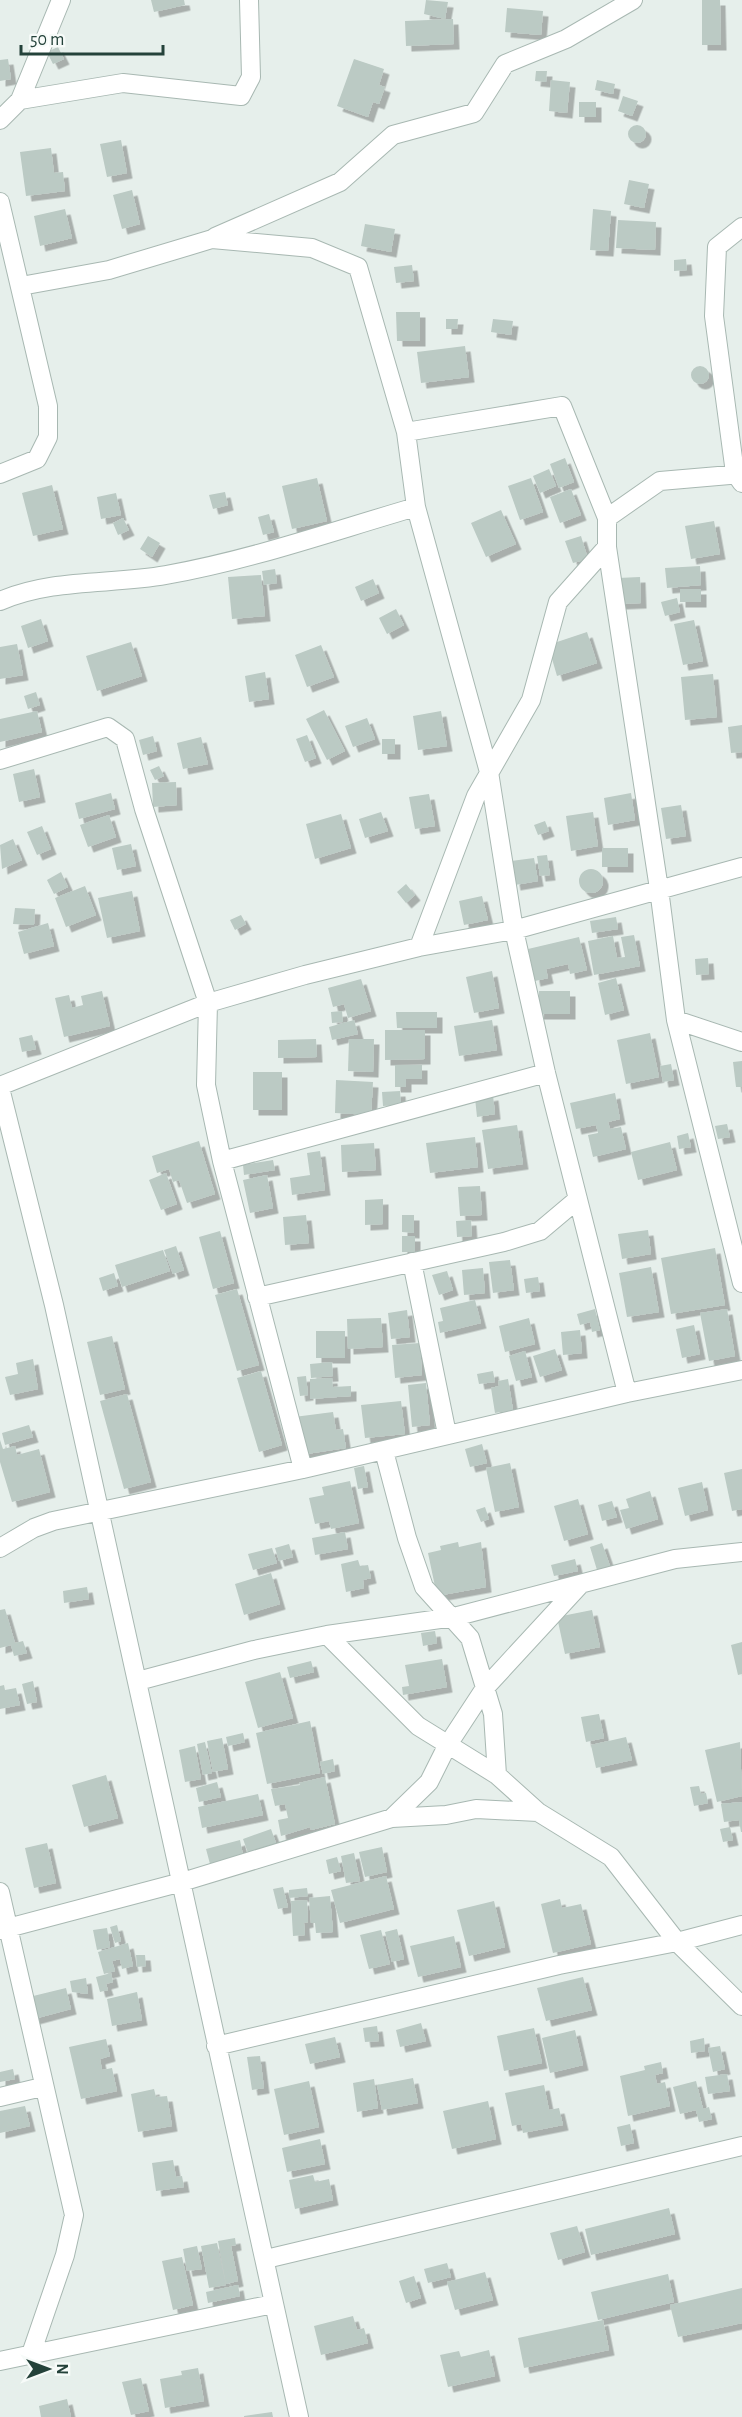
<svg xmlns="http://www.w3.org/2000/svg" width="742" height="2417" font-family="'Alegreya Sans',sans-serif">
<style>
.building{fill:#bbcac4;filter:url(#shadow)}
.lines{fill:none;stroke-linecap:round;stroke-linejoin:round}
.minor-casing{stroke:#a8b8b2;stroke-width:20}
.minor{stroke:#fff;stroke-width:18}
</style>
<defs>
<filter id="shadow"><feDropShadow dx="5.5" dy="5.5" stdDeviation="0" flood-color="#0004"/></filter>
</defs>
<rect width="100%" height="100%" fill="#e6efeb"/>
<path class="building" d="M151,0h33l1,5 -31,7z
M426,0l22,2 -3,17 -21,-5z
M702,0h18l1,45h-19z
M507,8l36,3 -2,24 -36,-3z
M453,19l1,25 -48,2 -1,-25z
M58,47l6,12 -11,5 -6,-12z
M8,59l3,20 -11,2v-21z
M354,59l30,10 -5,16 6,2 -6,17 -6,-2 -5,15 -31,-11z
M536,71h11l-1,11 -11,-1z
M551,80l19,2 -3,31 -18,-2z
M597,80l18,4 -2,10 -18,-4z
M623,96l15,5 -6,15 -14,-5z
M579,102h17v15h-17z
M628 134a9 9 0 1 1 18 0a9 9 0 1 1-18 0Z
M121,140l6,33 -20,4 -7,-33z
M51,148l3,25 9,-1 2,19 -39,5 -6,-44z
M629,180l20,4 -5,24 -20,-4z
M132,190l8,34 -18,5 -9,-34z
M65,209l7,29 -32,8 -6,-30z
M593,209l18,2 -3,40 -18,-1z
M618,220l38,2 -1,28 -39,-2z
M365,224l30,5 -4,23 -30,-6z
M686,259l1,11 -13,1v-11z
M412,265l2,16 -18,2 -2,-16z
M396,312h24v29h-23z
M446,319h12l-1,10h-11z
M493,319l20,2 -2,14 -20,-3z
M465,346l4,31 -48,6 -4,-31z
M691 375a9 9 0 1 1 18 0a9 9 0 1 1-18 0Z
M565,458l9,24 -15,6 -9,-24z
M549,469l7,17 -16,7 -7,-17z
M317,478l10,43 -35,8 -10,-43z
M531,478l12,34 -23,8 -12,-34z
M52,485l11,44 -30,7 -11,-43z
M571,489l10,26 -21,8 -10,-26z
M225,492l3,13 -15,4 -4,-14z
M116,493l5,22 -20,4 -4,-22z
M501,510l15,34 -30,13 -15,-34z
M269,514l5,18 -11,3 -5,-18z
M123,518l6,12 -11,5 -5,-12z
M714,521l6,33 -29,5 -6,-33z
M148,536l12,7 -8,14 -12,-8z
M581,536l7,23 -15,4 -8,-22z
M700,566l1,19 -34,3 -2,-20z
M275,569l2,14 -13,2 -2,-14z
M261,575l4,41 -33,3 -4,-42z
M640,577l1,26 -22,1 -1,-26z
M373,579l6,14 -18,8 -6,-14z
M680,589h21v13h-21z
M677,598l3,14 -15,4 -4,-14z
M396,609l8,16 -17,9 -8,-16z
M41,619l7,22 -20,7 -7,-22z
M694,620l9,41 -20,4 -9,-41z
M587,632l10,31 -40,13 -9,-31z
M131,642l11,34 -45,15 -11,-35z
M17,644l6,31 -23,4v-32z
M321,645l13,32 -27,10 -12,-32z
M265,672l4,27 -20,3 -4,-26z
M713,674l4,43 -32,3 -4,-43z
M36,692l4,13 -12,4 -4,-13z
M324,710l21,41 -18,9 -21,-41z
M37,711l5,21 -42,10v-23z
M441,711l6,35 -29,4 -5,-34z
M367,718l8,21 -22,8 -8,-21z
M742,725v27l-11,1 -3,-26z
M307,735l9,23 -11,4 -9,-23z
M153,736l4,15 -14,4 -4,-15z
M201,737l7,27 -25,5 -6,-26z
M382,739h13v15h-13z
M159,766l5,10 -9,4 -5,-10z
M34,769l6,28 -21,5 -6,-28z
M176,782l1,23 -24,2 -1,-24z
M111,793l4,16 -36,10 -4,-16z
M631,793l4,27 -27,5 -4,-27z
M429,794l6,32 -20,3 -6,-32z
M681,805l5,31 -20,3 -5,-31z
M381,812l7,19 -23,7 -6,-19z
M593,812l5,34 -27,5 -5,-35z
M341,814l10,34 -36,11 -9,-35z
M109,815l7,22 -28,10 -8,-22z
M545,821l4,10 -11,4 -4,-10z
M42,826l9,23 -14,6 -10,-23z
M13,839l9,21 -20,9 -2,-24z
M131,844l5,22 -19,4 -5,-22z
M602,848h26v19h-26z
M547,855l3,20 -10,1 -3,-20z
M534,858l4,23 -23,4 -4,-24z
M579 881a12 12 0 1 1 24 0a12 12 0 1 1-24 0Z
M61,872l7,15 -14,7 -7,-14z
M406,884l9,11 -9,8 -9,-11z
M85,886l11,29 -30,12 -11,-29z
M132,891l8,40 -33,7 -9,-40z
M482,896l6,24 -24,5 -5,-24z
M15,908l20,1 -1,16 -21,-1z
M241,915l5,9 -11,6 -5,-10z
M616,917l2,12 -26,4 -2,-12z
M48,923l6,23 -30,8 -6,-22z
M634,935l6,31 -46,9 -6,-34 25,-5 4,22 8,-1 -4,-20z
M579,937l8,33 -17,4 -2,-10 -22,5 2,9 -13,3 -7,-32z
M708,958l1,16 -13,1 -1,-16z
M492,971l7,37 -25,5 -8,-36z
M616,978l8,32 -19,5 -7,-32z
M361,979l10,32 -23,7 -4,-14 -11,3 -5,-19z
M102,991l8,35 -46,11 -9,-39 14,-3 3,13 11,-3 -2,-9z
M539,991h31v23h-32z
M342,1011l1,11 -11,1 -1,-11z
M396,1012h41v16h-40z
M354,1020l4,14 -26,6 -3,-13z
M492,1020l5,30 -38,6 -5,-30z
M385,1030h40v29l-40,1z
M650,1033l9,44 -33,7 -9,-44z
M32,1035l4,14 -14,3 -3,-14z
M316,1039l1,18 -39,1v-18z
M349,1039h25l-1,33 -25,-1z
M742,1061v26h-6l-3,-25z
M671,1064l3,16 -11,2 -3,-16z
M395,1065h27v14h-16v8h-11z
M253,1072h29v38h-29z
M336,1080l37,2 -2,33 -36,-2z
M400,1091l1,14 -18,1 -1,-14z
M615,1093l5,26 -12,3 2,7 11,-2 5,22 -33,8 -5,-22 10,-2 -2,-8 -20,4 -6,-26z
M493,1095l2,19 -18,3 -2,-19z
M727,1124l3,13 -12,2 -3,-13z
M517,1125l6,39 -35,5 -6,-39z
M688,1133l3,14 -12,2 -2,-13z
M475,1137l3,30 -48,6 -4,-30z
M199,1141l16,53 -28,9 -8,-23 -6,2 -4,-13 -12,4 -5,-17z
M670,1142l7,28 -39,10 -7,-28z
M374,1143l2,27 -34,2 -1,-27z
M320,1151l5,39 -33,5 -2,-17 20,-3 -3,-22z
M273,1160l2,10 -31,5 -1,-10z
M166,1173l11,31 -16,6 -12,-30z
M267,1175l6,33 -23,5 -7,-33z
M480,1186l2,29 -22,1 -2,-29z
M383,1199v25l-18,1v-25z
M306,1215l3,28 -24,2 -2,-28z
M402,1215h12v18l-12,-1z
M471,1220l1,16 -15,1 -1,-16z
M648,1230l3,24 -29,5 -4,-25z
M220,1231l14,52 -21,6 -14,-52z
M402,1236h13v16h-13z
M176,1246l8,24 -11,4 -9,-24z
M715,1248l10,57 -54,9 -10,-56z
M163,1250l7,21 -48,16 -7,-22z
M510,1260l4,30 -21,3 -4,-31z
M651,1267l8,45 -32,5 -8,-44z
M483,1268l2,25 -21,2 -2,-25z
M447,1271l6,19 -14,5 -7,-20z
M114,1273l4,13 -15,5 -4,-13z
M538,1277l2,14 -14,2 -2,-14z
M237,1289l22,76 -22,6 -22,-76z
M475,1300l6,23 -41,10 -2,-11 5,-1 -3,-13z
M595,1309l5,21 -8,2 -2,-10 -10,3 -3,-11z
M727,1309l8,47 -26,5 -9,-48z
M407,1310l3,27 -19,2 -3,-26z
M381,1318l2,29 -35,2 -1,-30z
M529,1318l6,26 -30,8 -6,-26z
M694,1325l6,29 -18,4 -6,-29z
M580,1330l2,23 -19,2 -2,-23z
M316,1331h29v27h-29z
M112,1336l13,53 -25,6 -13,-53z
M420,1343l2,32 -27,3 -3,-33z
M555,1349l7,21 -22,7 -7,-21z
M525,1351l7,26 -16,4 -7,-25z
M33,1359l5,30 -28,6 -5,-18 13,-3 -2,-11z
M332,1362l1,14 -22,2 -1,-14z
M261,1371l21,74 -23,7 -22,-74z
M493,1371l2,11 -16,2 -2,-10z
M306,1376l2,19 -8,1 -3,-19z
M332,1378l1,9 18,-1v10l-41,3v-20z
M508,1379l5,31 -18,3 -4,-25 8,-2 -1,-5z
M426,1383l4,42 -18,2 -4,-42z
M127,1394l24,88 -27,7 -24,-88z
M401,1401l4,33 -40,4 -4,-33z
M333,1412l3,18 7,-1 3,19 -46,7 -6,-38z
M29,1425l4,12 -28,8 -3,-12z
M0,1440l3,9 12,-3 2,9 22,-6 11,43 -38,10 -12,-40z
M482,1444l5,19 -17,4 -5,-18z
M510,1463l9,44 -24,5 -9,-44z
M364,1466l4,21 -10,2 -4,-21z
M742,1469v40l-10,2 -8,-38z
M350,1481l9,42 -28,6 -2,-8 -14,3 -6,-26 15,-3 -2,-8z
M702,1482l6,28 -23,6 -7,-28z
M650,1491l8,28 -32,10 -6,-19 9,-2 -3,-9z
M578,1499l10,35 -24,7 -10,-35z
M612,1501l5,16 -15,4 -4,-16z
M485,1507l4,12 -8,3 -5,-12z
M345,1532l3,17 -33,6 -3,-17z
M458,1542l1,5 22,-5 5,45 -49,9 -9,-43 13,-3 -1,-4z
M602,1543l8,23 -13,4 -7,-23z
M289,1544l4,13 -14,4 -4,-13z
M272,1548l5,15 -24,7 -5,-16z
M575,1559l3,12 -24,5 -3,-11z
M358,1560l2,6 8,-1 3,13 -8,2 1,8 -18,4 -5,-28z
M271,1573l9,31 -36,11 -9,-31z
M87,1587l2,12 -25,4 -1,-12z
M5,1609l10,34 8,-2 4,12 -13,3 -3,-11 -11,3v-38z
M592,1610l8,37 -35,7 -8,-37z
M435,1631l2,12 -14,3 -2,-13z
M742,1642v32l-4,1 -7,-30z
M442,1659l5,28 -44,8 -1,-8 7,-1 -4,-21z
M311,1661l3,11 -24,6 -3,-11z
M280,1672l13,46 -35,10 -13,-46z
M33,1681l4,21 -10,2 -5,-20z
M4,1685l1,5 11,-2 4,17 -20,4v-23z
M599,1714l5,24 -18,4 -5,-25z
M310,1721l10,52 -53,11 -11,-51z
M243,1733l2,9 -17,4 -2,-9z
M626,1737l6,23 -36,8 -5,-23z
M222,1738l6,31 -15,3 -6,-31z
M205,1742l7,31 -9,2 -6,-31z
M740,1742l2,54 -25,6 -12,-52z
M195,1746l6,33 -16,3 -6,-32z
M333,1759l2,12 -12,3 -3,-12z
M106,1775l12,43 -34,9 -12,-42z
M325,1777l10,47 -24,6 -1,-3 -29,9 -3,-16 10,-2 -3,-14 -10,2 -4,-17 29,-4 -1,-2z
M217,1782l4,15 -22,5 -3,-14z
M699,1786l2,8 5,-1 2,10 -14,3 -4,-19z
M258,1794l5,21 -61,13 -4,-21z
M742,1802v30h-1l-2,-12 -15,2 -3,-18z
M730,1827l3,13 -10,2 -3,-13z
M271,1829l5,14 -28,10 -5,-14z
M240,1840l3,15 -33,9 -4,-15z
M47,1843l9,40 -22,5 -9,-40z
M382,1847l5,25 -22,5 -6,-25z
M354,1853l6,28 -14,2 -5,-27z
M337,1857l4,14 -12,3 -3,-14z
M386,1876l8,33 -54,14 -9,-33z
M283,1887l5,20 -10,2 -5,-20z
M307,1888l1,8 -19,2v-8z
M330,1896l3,36 -17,1 -1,-10h-4l-2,-25z
M560,1899l2,9 19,-4 10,40 -38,9 -12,-49z
M307,1900l1,22 -4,1 1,12 -12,1 -2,-35z
M494,1901l11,46 -36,9 -12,-46z
M117,1925l4,16 -6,2 -5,-16z
M107,1928l3,19 -13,3 -4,-20z
M397,1929l7,30 -12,3 -7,-30z
M381,1930l9,34 -21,5 -9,-34z
M454,1936l7,31 -43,10 -8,-31z
M128,1943l5,23 -11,3 -2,-10 -8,2 3,10 -11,3 -6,-22z
M136,1955h9l1,11 -9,1z
M111,1973l2,9 -7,2 2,6 -8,2 -4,-15z
M583,1977l9,33 -46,11 -9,-33z
M86,1978l2,16 -16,-2 -2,-11z
M66,1988l5,21 -37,10 -5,-22z
M137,1992l5,28 -30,6 -5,-27z
M421,2023l5,18 -26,6 -4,-17z
M377,2026l2,15 -14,1 -2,-14z
M534,2028l8,35 -38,8 -7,-35z
M575,2030l8,35 -33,8 -8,-35z
M335,2037l5,20 -30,7 -5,-20z
M704,2038l1,13 -14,2 -1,-12z
M106,2039l4,17 -10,3 2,11 10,-2 5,23 -36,8 -12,-52z
M720,2046l5,23 -12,3 -5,-24z
M260,2056l4,32 -12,2 -5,-33z
M661,2062l2,11 -8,2 2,9 8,-2 5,24 -42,10 -8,-40 25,-6 -1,-4z
M13,2069l2,10 -15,3v-10z
M727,2074l3,17 -22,3 -3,-17z
M413,2078l5,25 -36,7 -5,-25z
M374,2079l4,29 -21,4 -4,-29z
M309,2081l10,46 -35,8 -10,-46z
M696,2081l7,28 6,-2 3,12 -13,3 -3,-12 -16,4 -7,-27z
M544,2085l5,25 10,-2 4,17 -40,8 -2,-9 -9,2 -7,-33z
M154,2089l2,8 11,-1 5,30 -34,6 -7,-38z
M488,2101l8,38 -44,10 -9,-38z
M25,2106l5,20 -30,7v-22z
M630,2124l4,19 -13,3 -4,-19z
M320,2139l5,25 -38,8 -5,-24z
M173,2160l3,17 6,-1 2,11 -28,4 -4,-28z
M313,2175l2,7 14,-3 4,21 -38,9 -6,-29z
M669,2208l6,26 -84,21 -6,-26z
M577,2226l8,26 -27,8 -8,-27z
M235,2238l1,7 -5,1 7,35 -12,3 -8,-43z
M217,2243l9,42 -17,3 -8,-42z
M197,2246l5,23 -15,2 -4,-22z
M182,2257l11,48 -20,5 -11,-49z
M447,2263l4,14 -23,6 -4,-14z
M485,2272l8,28 -38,10 -8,-28z
M668,2274l6,28 -76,18 -7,-28z
M414,2276l7,22 -15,5 -7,-22z
M238,2285l2,11 -32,7 -2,-11z
M742,2288v35l-64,14 -8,-32z
M353,2316l4,14 7,-2 4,15 -47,12 -7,-29z
M603,2320l6,30 -85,18 -6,-30z
M489,2350l6,26 -47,11 -8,-32 19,-4 2,6z
M198,2368l6,33 -39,7 -5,-29 22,-4 -1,-4z
M141,2378l8,33 -18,4 -9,-33z
M67,2399l4,18h-30l-2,-11z
M272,2412l1,5h-29v-1z"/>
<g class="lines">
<g class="minor-casing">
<path id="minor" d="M20,100l41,-100
M0,120l20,-20 103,-17 118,13 10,-19 -2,-77
M0,202l48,204v31l-11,22 -37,15
M215,237l125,-55 53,-47 81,-22 31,-49 61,-25 67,-39
M406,432l156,-26 45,112
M742,474l-82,7 -53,37v29l52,342 17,131 66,263
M742,483l-7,-10 -21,-157 3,-69 25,-20
M416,507l73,265 25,158 32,143 81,320
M0,601c53,-23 111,-16 166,-26 85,-15 167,-44 250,-68l-10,-75 -48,-165 -46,-19 -100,-9 -103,31 -88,16
M0,760l108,-33 17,12 19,70 64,194 -2,82 16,76 81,308
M419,947l57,-151 55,-96 27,-98 49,-55
M676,1020l66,22
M0,1086l208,-83 97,-28 114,-28 95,-17 228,-63
M0,1088l54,217 245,1112
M222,1161l324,-88
M412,1262l35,172
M257,1297l247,-55 36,-11 38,-32
M384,1451l23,87 17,49 46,51 23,76 4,61
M0,1548l34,-20 19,-7 250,-52 324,-76 115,-23
M327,1635l91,91 79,49 41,37 73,45 66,85 65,64
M138,1681l116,-31 73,-15 127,-18 221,-58 67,-7
M392,1818l37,-36 18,-36 38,-58 95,-103
M0,1892l74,323 -9,40 -34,99
M0,1930l182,-48 210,-64 54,-3 30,-6 62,3
M216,2046l343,-81 118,-23 65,-17
M0,2097l42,-10
M266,2259l476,-113
M0,2361l273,-57"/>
</g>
<use href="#minor" class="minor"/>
</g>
<g transform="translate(48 2369) rotate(90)" stroke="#f7fbf9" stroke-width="4.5" paint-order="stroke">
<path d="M0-4.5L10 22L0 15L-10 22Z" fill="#24423a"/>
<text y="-9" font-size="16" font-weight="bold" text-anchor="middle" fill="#24423a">N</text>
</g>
<path d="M21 45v9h142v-9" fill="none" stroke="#24423a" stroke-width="3"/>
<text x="30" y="45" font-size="18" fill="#24423a" stroke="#f7fbf9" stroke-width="4.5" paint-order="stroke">50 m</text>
</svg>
